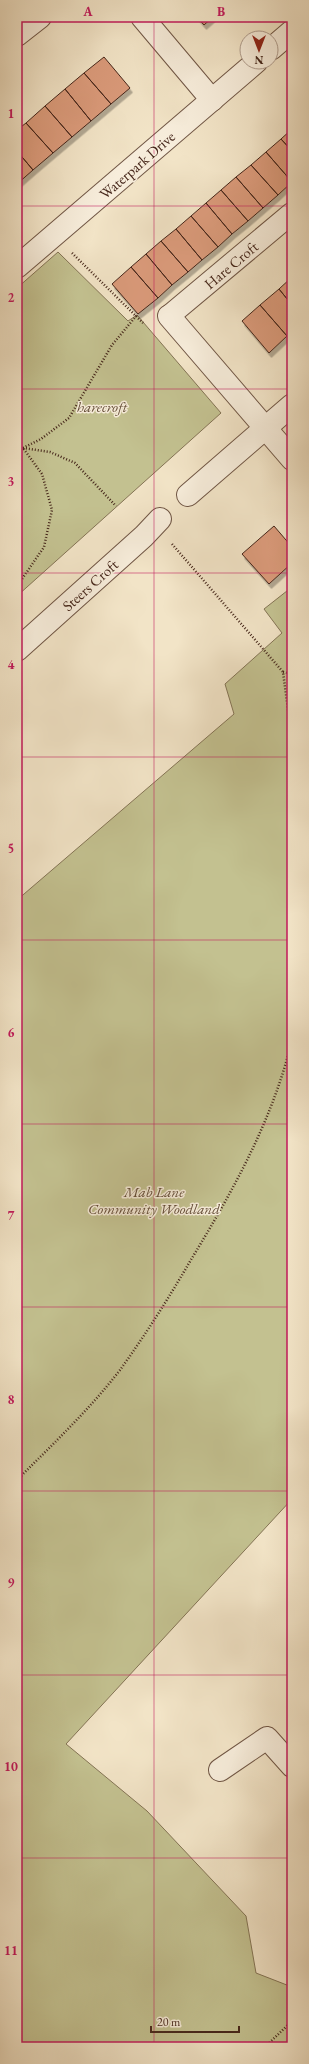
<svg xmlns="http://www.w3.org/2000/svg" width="309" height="2064" font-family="'EB Garamond',serif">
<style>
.green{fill:#c3c190;stroke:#847455}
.building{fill:#da9a7a;stroke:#45261a;filter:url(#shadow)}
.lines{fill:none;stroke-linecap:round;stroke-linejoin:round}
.pedestrian-casing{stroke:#705645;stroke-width:23}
.minor-casing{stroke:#705645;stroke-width:24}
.tertiary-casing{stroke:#705645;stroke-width:24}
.path{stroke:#45261a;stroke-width:2.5;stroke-dasharray:1 2;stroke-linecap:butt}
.pedestrian{stroke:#f7eddb;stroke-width:21}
.minor{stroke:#f7eddb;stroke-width:22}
.tertiary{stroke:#f7eddb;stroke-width:22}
.grid{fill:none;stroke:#c2185b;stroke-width:1;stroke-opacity:0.55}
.labels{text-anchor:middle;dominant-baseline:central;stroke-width:3;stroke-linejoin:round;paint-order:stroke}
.street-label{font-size:15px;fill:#45261a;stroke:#f7eddb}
.park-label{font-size:15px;font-style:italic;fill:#644d38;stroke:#f7eddb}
.neatline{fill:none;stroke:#c2185b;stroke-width:1.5}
.grid-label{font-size:13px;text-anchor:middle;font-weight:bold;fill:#c2185b}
</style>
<defs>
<filter id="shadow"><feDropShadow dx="2.5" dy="4.5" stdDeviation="0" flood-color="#0004"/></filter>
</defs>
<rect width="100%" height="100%" fill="#f2e4c7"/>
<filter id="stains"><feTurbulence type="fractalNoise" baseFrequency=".005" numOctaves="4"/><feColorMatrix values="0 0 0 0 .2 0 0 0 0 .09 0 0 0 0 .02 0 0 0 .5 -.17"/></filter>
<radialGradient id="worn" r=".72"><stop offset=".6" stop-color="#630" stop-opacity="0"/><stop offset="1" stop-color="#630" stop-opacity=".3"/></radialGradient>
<path class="green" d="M58,252l70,69 9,-6 84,98 -204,183v-308z
M292,587v912l-226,245 81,67 99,105 10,57 36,14v60h-275v-1147l217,-186 -9,-30 57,-51 -18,-24z"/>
<path class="building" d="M197,17h16l-9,8z
M104,57l26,31 -19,16 -27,-31z
M84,73l27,31 -20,17 -26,-32z
M65,89l26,32 -19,16 -27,-31z
M45,106l27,31 -19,16 -27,-30z
M26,123l27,30 -20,17 -16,-19v-21z
M292,129v22l-11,-12z
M281,139l11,12v31l-26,-30z
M17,151l16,19 -16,14z
M266,152l26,30 -14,13 -27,-30z
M251,165l27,30 -15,13 -27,-31z
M236,177l27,31 -15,13 -27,-31z
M221,190l27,31 -16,13 -26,-31z
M206,203l26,31 -14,13 -27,-31z
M191,216l27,31 -16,13 -26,-31z
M176,229l26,31 -14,12 -27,-31z
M161,241l27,31 -16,13 -26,-31z
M146,254l26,31 -14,13 -27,-31z
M131,267l27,31 -20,16 -26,-30z
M292,277v28l-13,-16z
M279,289l13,16v27l-5,4 -27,-31z
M260,305l27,31 -18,17 -27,-32z
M274,526l18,21v16l-23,21 -27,-30z"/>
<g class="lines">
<g class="pedestrian-casing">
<path id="pedestrian" d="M169,316l123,-103"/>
</g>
<g class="minor-casing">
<path id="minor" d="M142,17l70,83
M17,35l23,-18
M169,316l123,143
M188,495l104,-90
M17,650l127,-114 16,-17
M220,1770l47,-32 25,28"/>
</g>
<g class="tertiary-casing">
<path id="tertiary" d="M271,49l21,-18
M17,267l239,-205"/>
</g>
<path class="path" d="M72,253l71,70
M17,447l33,5 25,11 41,43
M23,448l18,-9 28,-21 43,-73 25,-30
M172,544l111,128 6,45
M17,582l5,-3 22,-32 8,-37 -10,-36 -19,-26
M283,672l9,2
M292,712c-5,10 -3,21 0,32
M17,1480c35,-35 72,-70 103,-110 26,-36 50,-74 72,-112 42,-69 81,-139 100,-218
M265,2047l27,-26"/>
<use href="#pedestrian" class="pedestrian"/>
<use href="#minor" class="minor"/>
<use href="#tertiary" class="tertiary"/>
</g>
<path class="grid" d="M154,17v2030M17,206h275M17,389h275M17,573h275M17,757h275M17,940h275M17,1124h275M17,1307h275M17,1491h275M17,1675h275M17,1858h275"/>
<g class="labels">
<g class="street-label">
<text transform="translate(137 165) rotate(-41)">Waterpark Drive</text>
<text transform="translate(231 265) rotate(-40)">Hare Croft</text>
<text transform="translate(90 585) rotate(-42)">Steers Croft</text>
</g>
<g class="park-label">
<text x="102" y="406">harecroft</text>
<text x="154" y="1191">Mab Lane<tspan x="154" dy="17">Community Woodland</tspan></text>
</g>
</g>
<rect width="309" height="2064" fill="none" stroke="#f2e4c7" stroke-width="44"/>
<g transform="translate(259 50) rotate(180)"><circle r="19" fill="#f7eddb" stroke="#b09d8e"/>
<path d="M0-3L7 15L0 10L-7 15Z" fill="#8f2418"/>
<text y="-6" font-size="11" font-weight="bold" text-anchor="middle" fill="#45261a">N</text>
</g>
<path d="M151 2026v6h88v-6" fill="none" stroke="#45261a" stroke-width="2"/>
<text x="157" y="2026" font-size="12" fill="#45261a" stroke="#f7eddb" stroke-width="3" paint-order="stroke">20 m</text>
<rect x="22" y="22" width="265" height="2020" class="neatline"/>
<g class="grid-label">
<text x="88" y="16">A</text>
<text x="221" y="16">B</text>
<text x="11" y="118">1</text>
<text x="11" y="302">2</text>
<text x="11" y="486">3</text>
<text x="11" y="669">4</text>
<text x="11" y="853">5</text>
<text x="11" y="1037">6</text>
<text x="11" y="1220">7</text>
<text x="11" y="1404">8</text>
<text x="11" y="1587">9</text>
<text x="11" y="1771">10</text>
<text x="11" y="1955">11</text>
</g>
<rect width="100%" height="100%" filter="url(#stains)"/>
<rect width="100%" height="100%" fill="url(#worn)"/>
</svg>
